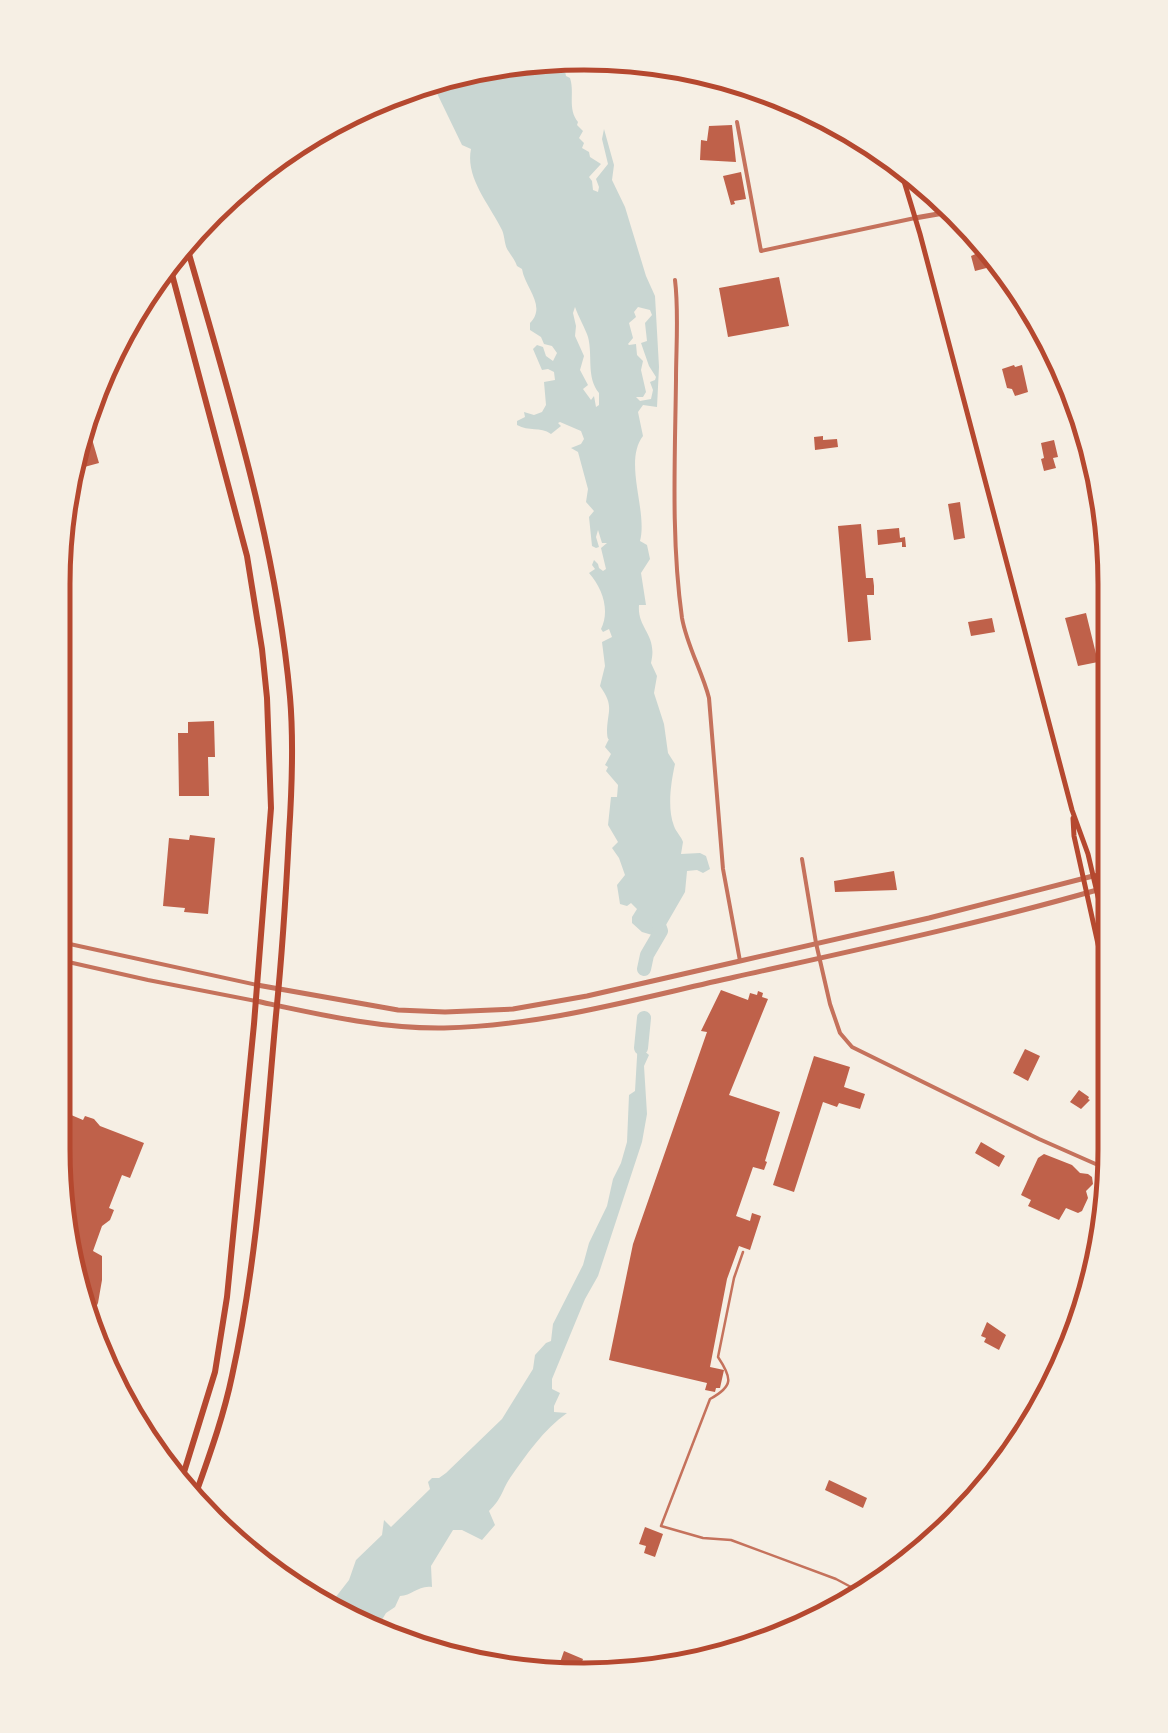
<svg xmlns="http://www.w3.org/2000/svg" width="1168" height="1733" font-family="'DM Sans',sans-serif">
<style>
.water{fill:#c9d6d2;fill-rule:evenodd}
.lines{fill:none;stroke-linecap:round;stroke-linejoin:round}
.river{stroke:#c9d6d2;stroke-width:14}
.building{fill:#bf614a}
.service{stroke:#c5725c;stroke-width:2.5}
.minor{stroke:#c5725c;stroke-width:4}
.tertiary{stroke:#c5725c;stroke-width:5}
.secondary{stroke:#b5482f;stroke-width:5}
.primary{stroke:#b5482f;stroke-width:6}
.rim{fill:none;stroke:#b5482f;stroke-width:5}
</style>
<rect width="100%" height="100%" fill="#f6efe4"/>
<path class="water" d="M550,59l15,12 1,5 4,2c5,15 -3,30 8,44l-1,3 6,6 -4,7 5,5 -2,5 7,4 1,5 11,7 -12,13 3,4 1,9 5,2 1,-5 -3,-8 12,-15 -6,-25 2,-10 10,36 -2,15 13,27 21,69 9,20 4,71 -2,40 -14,-2 -5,7 5,24c-20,26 5,75 -3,105l7,4 3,14 -9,14 5,32h-7c-2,24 19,29 12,58l6,13 -3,17 10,31 4,29 7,11c-4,18 -8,44 -1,62 2,6 7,10 9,16l-2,12 19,-1 6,3 4,13 -7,4 -6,-3 -10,1 -2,21 -26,45 -17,-5 -10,-9v-6l5,-8 -6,-6 -4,3 -7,-2 -3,-19 8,-10 -6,-17 -7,-10 6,-6 -10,-17 3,-28h6l1,-12 -12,-14 2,-4 -3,-2 6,-11 -6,-7c7,-15 2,0 2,-17 1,-21 7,-24 -7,-44l5,-20 -3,-24 10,-5 -3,-8 -6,3 -2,-3c9,-18 2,-40 -12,-56l6,-4 -3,-4 2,-5 4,4 1,4 4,3 3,-2 -5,-21 6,-5h-5l-4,-13 -2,7 3,10 -3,1 -4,-2 -3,-29 5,-6 -8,-9 2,-13 -10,-37 -7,-4 10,-4 3,-5 -3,-8 -21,-9 -2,1 3,3 -10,8c-11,-8 -22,-2 -34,-9v-4l8,-4 -1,-5 10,3 8,-3 4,-7 -2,-23 11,-2 -1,-8 -6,-3 -6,1 -9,-21 4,-4 6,2 3,9 7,5 4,-8 -5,-7 -8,-2 -3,-7 -11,-7v-7c17,-17 -5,-35 -8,-54l-5,-3c-2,-6 -5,-9 -8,-14 -5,-6 -4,-16 -7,-22 -12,-25 -37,-52 -31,-81l-9,-4 -30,-62zM575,307c3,9 11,23 13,30 5,19 -2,40 11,56v12l-3,2 -2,-11 -3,4 -8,-11 5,-4 -8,-15 4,-14 -9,-20 1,-10 -3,-13zM638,307l12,3 2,5 -7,8 2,18 -6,2 8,23 7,11 -1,3 -5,2 3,8 -2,9 -11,2 -4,-4h7l3,-5 -5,-22 2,-9 -6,-6 -1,-11 -7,1 -1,-1 5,-6 -4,-15 7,-6 -2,-5z
M644,1032l-2,17 7,6 -5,11 3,48 -5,28 -44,134 -13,23 -33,80v10l8,4 -6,13v6l13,1c-23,16 -41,42 -57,65 -9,14 -7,19 -21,33l6,14 -13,15 -20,-10h-9l-22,36 1,21c-14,-2 -20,9 -32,9l-5,11 -9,6 -13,22 -50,-28 12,-9 14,-18 7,-20 26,-25 2,-15 7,7 39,-38 -2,-7 4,-4h7l7,-5 56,-54 31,-50 2,-14 11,-12 5,-2 2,-17 30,-59 6,-22 18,-37 6,-27 8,-16 6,-21 2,-47 6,-4 3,-51z"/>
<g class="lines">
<path class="river" d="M644,969l3,-14 14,-24 -4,-11
M641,1048l3,-30"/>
</g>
<path class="building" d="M732,125l4,37 -36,-2 1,-20 6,1 2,-15z
M741,172l5,27 -12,2 1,3 -4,1 -8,-29z
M987,249l11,16 -23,6 -4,-15z
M779,277l10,49 -61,11 -9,-49z
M1014,365l1,2 7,-2 6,27 -13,4 -3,-7 -5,-1 -5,-19z
M85,415l14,48 -33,9 10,-32z
M823,436v4l14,-1 1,8 -23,3 -1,-13z
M1054,440l4,17 -5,1 3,10 -12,3 -3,-12 3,-1 -3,-15z
M960,502l5,36 -11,2 -6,-36z
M861,524l5,54h7l1,8v9h-7l4,45 -23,2 -10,-116z
M899,528l1,10 5,-1 1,10h-4v-5l-24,3 -1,-15z
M1086,613l12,49 -20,4 -13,-48z
M992,618l3,14 -24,4 -3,-14z
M214,721l1,36h-7l1,39h-30l-1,-63h10v-11z
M190,835l25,3 -7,76 -24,-2 1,-4 -22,-2 6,-68 20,2z
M894,871l3,19 -62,2 -1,-11z
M721,990l27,10 2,-7 7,2 1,-4 5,2 -1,4 6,2 -39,96 51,17 -15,49 2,1 -3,8 -11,-3 -17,49 14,5 2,-8 9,3 -11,34 -11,-4 -12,33 -17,88 14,3 -4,18h-4l-1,4 -10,-2 2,-7 -98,-23 24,-116 74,-212 -6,-1z
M1025,1049l15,7 -12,25 -15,-8z
M814,1056l36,11 -6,20 21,7 -5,15 -21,-6 -2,4 -14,-5 -29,90 -21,-7z
M1079,1090l10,7 -1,2 2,1 -9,9 -11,-7z
M53,1105l4,4 26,11 2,-4 9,3 6,7 44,17 -14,35 -8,-3 -13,33 5,2 -4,10 -8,6 -9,25 9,5v24l-4,23 -12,26 -5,-10 -29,-170z
M981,1142l24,14 -6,11 -24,-14z
M1044,1154l28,11 8,8 8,1 4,3 1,7 -7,7 2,7 -6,13 -4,2 -12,-5 -7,12 -31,-14 3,-6 -10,-5 17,-37z
M987,1322l19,13 -7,15 -15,-8 2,-4 -5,-2z
M829,1480l38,18 -4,10 -38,-18z
M645,1527l18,7 -8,23 -11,-4 2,-7 -7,-2z
M564,1651l19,8 -7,19 -19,-7z"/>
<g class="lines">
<path class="service" d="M743,1252l-9,26 -16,79c14,21 16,29 -8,42l-49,127 42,12 28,2 105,39 15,8 13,11"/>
<path class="minor" d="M737,122l24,129 154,-33
M675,280c4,32 1,67 1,100 -1,78 -5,160 6,238 5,28 20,53 27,80l14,171 17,92
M802,859l14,84 14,61 10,29 12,14 187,92 68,30
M56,941l201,44
M55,959l93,21 108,21"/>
<path class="tertiary" d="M915,218l46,-8
M257,985l141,25 47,2 68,-3 74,-13 153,-35 189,-43 164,-42
M256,1001c61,13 125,28 188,27 99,-2 195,-30 291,-51 121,-27 243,-53 362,-87"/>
<path class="secondary" d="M900,168l20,66 152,576 16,44 22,94
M1073,818l1,18 28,126 7,45
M1094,876l17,-3
M1097,890l14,-4
M1003,1465l102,-210"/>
<path class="primary" d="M185,240c43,151 91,301 105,457 4,46 2,91 -1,137 -3,60 -7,121 -13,181 -11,120 -18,243 -44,361 -9,43 -24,83 -38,123
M169,263l78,293 15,93 5,49 4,110 -17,216 -27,273 -12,75 -35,113"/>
</g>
<path d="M0 0H1168V1733H0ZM584 70H584A514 514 0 0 1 1098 584V1149A514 514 0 0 1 584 1663H584A514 514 0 0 1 70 1149V584A514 514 0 0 1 584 70Z" fill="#f6efe4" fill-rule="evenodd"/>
<path class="rim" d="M584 70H584A514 514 0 0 1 1098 584V1149A514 514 0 0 1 584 1663H584A514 514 0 0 1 70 1149V584A514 514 0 0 1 584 70Z"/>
</svg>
